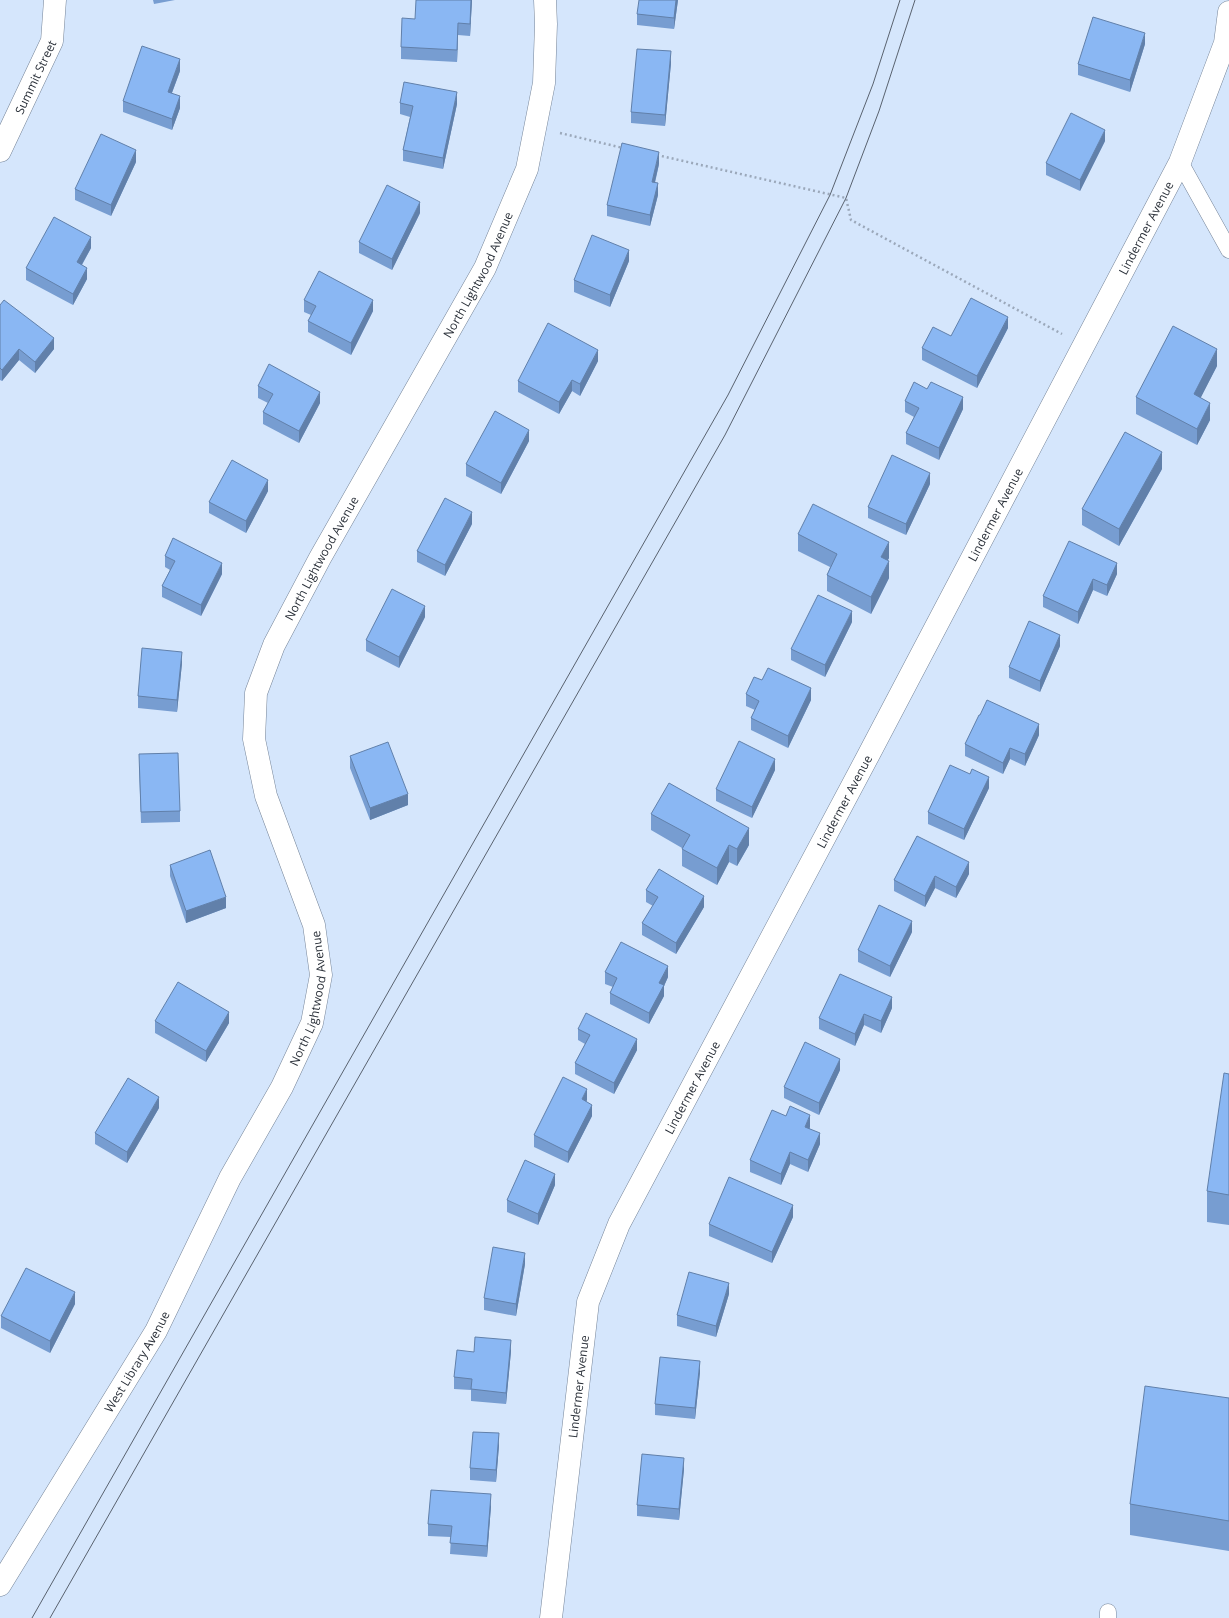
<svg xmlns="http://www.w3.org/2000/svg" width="1229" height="1618" font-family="'Open Sans',sans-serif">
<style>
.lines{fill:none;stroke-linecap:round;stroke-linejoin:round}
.lane-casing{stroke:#758498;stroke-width:17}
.street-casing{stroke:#758498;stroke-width:23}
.path{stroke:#9ba8ba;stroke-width:2.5;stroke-dasharray:2 3;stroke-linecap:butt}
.lane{stroke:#fff;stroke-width:16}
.street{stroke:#fff;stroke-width:22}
.tram{stroke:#59626f;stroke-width:1}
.wall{fill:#779dd1}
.shaded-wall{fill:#6180aa}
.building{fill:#8ab7f3;stroke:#6180aa}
.labels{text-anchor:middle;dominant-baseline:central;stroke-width:3;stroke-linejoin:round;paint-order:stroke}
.street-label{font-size:12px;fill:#292f38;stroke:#ebf2fb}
</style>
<rect width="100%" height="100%" fill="#d5e6fc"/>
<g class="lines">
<g class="lane-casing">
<path id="lane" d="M1180,162l49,88
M1108,1612v6"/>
</g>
<g class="street-casing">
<g id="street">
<path id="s1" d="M0,151l52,-110 3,-41"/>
<path id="s2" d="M0,1585l156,-254 74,-153 52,-91 30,-64 9,-48 -7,-50 -48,-129 -12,-57 2,-46 18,-48 46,-87 165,-290 42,-99 17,-86 2,-59 -1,-24"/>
<path id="s3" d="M551,1618l37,-316 31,-78 249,-468 312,-594 45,-119 4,-31"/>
</g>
</g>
<path class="path" d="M560,133l63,15
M657,155l189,43 5,22 211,114"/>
<use href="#lane" class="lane"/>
<use href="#street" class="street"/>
<path class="tram" d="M32,1618l696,-1223 102,-200 43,-111 27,-84
M50,1618l675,-1183 121,-237 33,-87 36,-111"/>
</g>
<path class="wall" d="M153,0h22l-21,4z
M472,0l-2,36 -12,-1 -1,27 -56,-3v-12z
M678,0l-4,29 -37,-4v-11z
M1145,44l-15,48 -52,-17v-11z
M671,63l-6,63 -34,-3v-11z
M180,71l-8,22 8,15 -8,22 -49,-18v-11z
M400,103l57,1 -14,65 -40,-8v-11l7,-33 -10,-3z
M1105,141l-25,50 -34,-16v-12z
M136,162l-25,54 -36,-16v-11z
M659,164l-4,19 3,12 -8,31 -43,-10v-11z
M420,213l-28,57 -33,-17v-11z
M91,248l-9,17 5,14 -14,26 -47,-25v-12z
M629,261l-19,46 -36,-15v-12z
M304,300l69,11 -22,44 -43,-23v-11l3,-6 -7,-3z
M0,305l54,44 -19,24 -16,-13 -17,21 -2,-1z
M1008,328l-31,60 -55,-28v-12l29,-12z
M598,361l-18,35 -8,-5 -13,23 -41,-22v-11z
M1217,366l-17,32 10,22 -13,25 -61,-31v-17z
M258,386l62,17 -21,40 -36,-19v-12l5,-9 -10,-5z
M927,389l36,20 -24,51 -33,-16v-11l8,-16 -9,-5v-11z
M529,441l-28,53 -35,-18v-12z
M1162,469l-43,77 -37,-21v-16z
M930,484l-24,51 -38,-17v-11z
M268,491l-22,42 -37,-20v-11z
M472,524l-27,52 -28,-14v-11z
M798,534l91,24 -2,3 2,17 -18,36 -44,-23v-16l3,-8 -32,-16z
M165,556l57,18 -21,42 -39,-19v-11l8,-16 -5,-3z
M1117,563v11l-10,22 -14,-6 -15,34 -35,-17v-11z
M425,617l-26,51 -33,-17v-11z
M852,622l-27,55 -34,-17v-11z
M1060,646l-20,46 -31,-14v-11z
M182,663l-5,49 -39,-4v-12z
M762,680l49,20 -23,48 -37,-18v-12l4,-8 -9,-4v-12z
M980,715l59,20 -14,31 -15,-7 -7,15 -38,-18v-12z
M350,756l58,49 -38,15 -20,-52z
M139,766l41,45v11l-39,1z
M775,770l-23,48 -36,-17v-12z
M989,788l-25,52 -36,-16v-12z
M651,814l98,31 -12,21 -8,-4 -12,23 -35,-19v-18l-31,-18z
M917,836l52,38 -13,24 -21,-10 -10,19 -31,-16v-11z
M170,865l56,43 -40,15 -16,-47z
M646,890l58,17 -28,47 -34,-19v-12l11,-17 -7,-4z
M912,932l-22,45 -32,-15v-12z
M605,972l63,5 -4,9v10l-15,28 -39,-20v-11l3,-6 -8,-3z
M892,1008l-11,25 -17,-8 -9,21 -36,-17v-11z
M155,1021l74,2 -23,39 -51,-29z
M578,1029l59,21 -23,44 -39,-20v-11l10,-19 -7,-4z
M840,1070l-21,45 -35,-17v-11z
M1229,1074v151l-22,-3v-31z
M587,1100l-1,2 6,14 -24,47 -34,-16v-12z
M159,1108l-32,55 -32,-19v-11z
M810,1127v2l10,15 -12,28 -18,-8 -9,21 -31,-13v-12z
M555,1185l-17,40 -31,-13v-12z
M793,1217l-21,46 -63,-27v-12z
M525,1264l-9,52 -32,-6v-12z
M729,1294l-13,43 -39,-11v-11z
M75,1304l-25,49 -49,-25v-12z
M511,1351l-5,53 -35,-3v-11l-17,-1v-12l20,-25z
M700,1372l-5,47 -40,-4v-11z
M1229,1398v153l-99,-16v-31z
M499,1445l-3,37 -26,-2v-12z
M684,1469l-5,51 -42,-4v-11z
M491,1506l-4,51 -37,-3 1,-17 -23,-1v-12z"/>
<path class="shaded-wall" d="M471,0h1l-2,36v-12z
M676,0h2l-4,29v-11z
M458,23v12l-1,27v-12z
M1145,33v11l-15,48v-12z
M671,51v12l-6,63v-11z
M180,59v12l-12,32v-11z
M457,92v12l-14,65v-11z
M180,96v12l-8,22v-11z
M1105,130v11l-25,50v-11z
M136,150v12l-25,54v-11z
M659,152v12l-7,30v-12z
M658,183v12l-8,31v-11z
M420,202v11l-28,57v-11z
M91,237v11l-14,25v-11z
M629,250v11l-19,46v-12z
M87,268v11l-14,26v-11z
M373,300v11l-22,44v-12z
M1008,317v11l-31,60v-12z
M54,338v11l-19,24v-11z
M19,349v11l-17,21v-11z
M1217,349v17l-23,45v-17z
M598,350v11l-18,35v-12z
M572,380v11l-13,23v-12z
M320,392v11l-21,40v-12z
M963,397v12l-24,51v-12z
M1210,403v17l-13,25v-16z
M529,430v11l-28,53v-11z
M1162,452v17l-43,77v-17z
M930,473v11l-24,51v-11z
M268,480v11l-22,42v-12z
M472,512v12l-27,52v-11z
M889,542v16l-8,16v-17z
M889,561v17l-18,36v-17z
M222,563v11l-21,42v-11z
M1117,563v11l-10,22v-11z
M1093,579v11l-15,34v-12z
M425,606v11l-26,51v-11z
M852,611v11l-27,55v-12z
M1060,635v11l-20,46v-11z
M182,652v11l-5,49v-12z
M811,688v12l-23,48v-12z
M1039,724v11l-14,31v-12z
M1010,748v11l-7,15v-11z
M775,759v11l-23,48v-11z
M989,777v11l-25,52v-11z
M408,794v11l-38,15v-12z
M749,828v17l-12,21v-17z
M729,845v17l-12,23v-17z
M969,862v12l-13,24v-11z
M935,876v12l-10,19v-11z
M704,896v11l-28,47v-11z
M226,897v11l-40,15v-12z
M912,921v11l-22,45v-11z
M668,966v11l-4,9v10l-15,28v-11l10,-30z
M892,997v11l-11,25v-12z
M229,1012v11l-23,39v-11z
M864,1014v11l-9,21v-12z
M637,1039v11l-23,44v-11z
M840,1059v11l-21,45v-12z
M587,1089v11l-5,11v-12z
M159,1097v11l-32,55v-11z
M592,1105v11l-24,47v-11z
M810,1115v12l-5,11v-11z
M820,1133v11l-12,28v-12z
M790,1152v12l-9,21v-11z
M555,1174v11l-17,40v-11z
M793,1205v12l-21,46v-11z
M525,1253v11l-9,52v-12z
M729,1283v11l-13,43v-11z
M75,1292v12l-25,49v-12z
M511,1340v11l-5,53v-11z
M700,1361v11l-5,47v-11z
M499,1433v12l-3,37v-12z
M684,1458v11l-5,51v-11z
M491,1494v12l-4,51v-11z"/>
<path class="building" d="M416,0h55l-1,24 -12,-1 -1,27 -56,-3 1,-29 13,1z
M639,0h37l-2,18 -37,-4z
M1093,17l52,16 -15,47 -52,-16z
M142,46l38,13 -12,33 12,4 -8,23 -49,-18z
M637,49l34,2 -6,64 -34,-3z
M404,82l53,10 -14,66 -40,-8 10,-44 -13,-3z
M1071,113l34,17 -25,50 -34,-17z
M101,134l35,16 -25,55 -36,-16z
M622,143l37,9 -7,30 6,1 -8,32 -43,-10z
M387,185l33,17 -28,57 -33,-17z
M54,217l37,20 -14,25 10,6 -14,26 -47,-26z
M592,235l37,15 -19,45 -36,-15z
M319,271l54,29 -22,43 -43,-22 8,-15 -12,-6z
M971,298l37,19 -31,59 -55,-28 11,-21 18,9z
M4,300l50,38 -19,24 -16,-13 -17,21 -2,-2v-63z
M548,323l50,27 -18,34 -8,-4 -13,22 -41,-21z
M1173,326l44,23 -23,45 16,9 -13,26 -61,-32z
M269,364l51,28 -21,39 -36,-19 10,-18 -15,-8z
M914,382l13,7 4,-7 32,15 -24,51 -33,-15 13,-25 -14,-7z
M495,411l34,19 -28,53 -35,-19z
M1125,432l37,20 -43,77 -37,-20z
M892,455l38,18 -24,51 -38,-17z
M232,460l36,20 -22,41 -37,-19z
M445,498l27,14 -27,53 -28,-14z
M813,504l76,38 -8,15 8,4 -18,36 -44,-22 10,-21 -39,-20z
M173,538l49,25 -21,42 -39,-19 13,-25 -10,-5z
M1069,541l48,22 -10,22 -14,-6 -15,33 -35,-16z
M392,589l33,17 -26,51 -33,-17z
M818,595l34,16 -27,54 -34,-16z
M1029,621l31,14 -20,46 -31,-14z
M142,648l40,4 -5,48 -39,-4z
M768,668l43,20 -23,48 -37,-18 8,-17 -13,-7 8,-17 8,3z
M987,700l52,24 -14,30 -15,-6 -7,15 -38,-19 14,-29h1z
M739,741l36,18 -23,48 -36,-18z
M388,742l20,52 -38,14 -20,-52z
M178,753l2,58 -39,1 -2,-58z
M950,765l20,9 2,-5 17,8 -25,52 -36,-17z
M669,783l80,45 -12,21 -8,-4 -12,23 -35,-19 8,-14 -39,-21z
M917,836l52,26 -13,25 -21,-11 -10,20 -31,-16z
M210,850l16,47 -40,14 -16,-46z
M659,869l45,27 -28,47 -34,-20 16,-26 -12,-7z
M879,905l33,16 -22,45 -32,-16z
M621,942l47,24 -9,17 5,2 -15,28 -39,-20 7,-15 -12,-6z
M840,974l52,23 -11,24 -17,-7 -9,20 -36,-16z
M178,982l51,30 -23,39 -51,-30z
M586,1013l51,26 -23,44 -39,-20 15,-28 -12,-6z
M805,1042l35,17 -21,44 -35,-16z
M1224,1073l5,1v121l-22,-4z
M563,1077l24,12 -5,10 10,6 -24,47 -34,-17z
M128,1078l31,19 -32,55 -32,-19z
M790,1106l20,9 -5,12 15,6 -12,27 -18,-8 -9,22 -31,-14 22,-50 14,6z
M525,1160l30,14 -17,40 -31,-14z
M729,1177l64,28 -21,47 -63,-28z
M493,1247l32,6 -9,51 -32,-6z
M26,1268l49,24 -25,49 -49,-25z
M689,1272l40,11 -13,43 -39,-11z
M475,1337l36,3 -5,53 -35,-4 1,-10 -18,-2 3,-27 17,2z
M660,1357l40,4 -5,47 -40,-4z
M1145,1386l84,12v123l-99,-17z
M473,1432l26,1 -3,37 -26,-2z
M642,1454l42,4 -5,51 -42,-4z
M431,1490l60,4 -4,52 -37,-3 2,-17 -24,-2z"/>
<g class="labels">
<g class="street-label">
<text stroke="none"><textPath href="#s1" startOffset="82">Summit Street</textPath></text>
<text stroke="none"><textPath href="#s3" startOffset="1529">Lindermer Avenue</textPath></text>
<text stroke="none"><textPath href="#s2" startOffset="1459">North Lightwood Avenue</textPath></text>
<text stroke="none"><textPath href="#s3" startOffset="1205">Lindermer Avenue</textPath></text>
<text stroke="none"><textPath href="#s2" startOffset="1135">North Lightwood Avenue</textPath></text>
<text stroke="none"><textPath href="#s3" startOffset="881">Lindermer Avenue</textPath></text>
<text stroke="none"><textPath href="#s2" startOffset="667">North Lightwood Avenue</textPath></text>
<text stroke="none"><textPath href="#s3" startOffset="557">Lindermer Avenue</textPath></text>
<text stroke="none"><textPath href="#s2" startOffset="262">West Library Avenue</textPath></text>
<text stroke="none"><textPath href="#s3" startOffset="233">Lindermer Avenue</textPath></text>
</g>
</g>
</svg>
